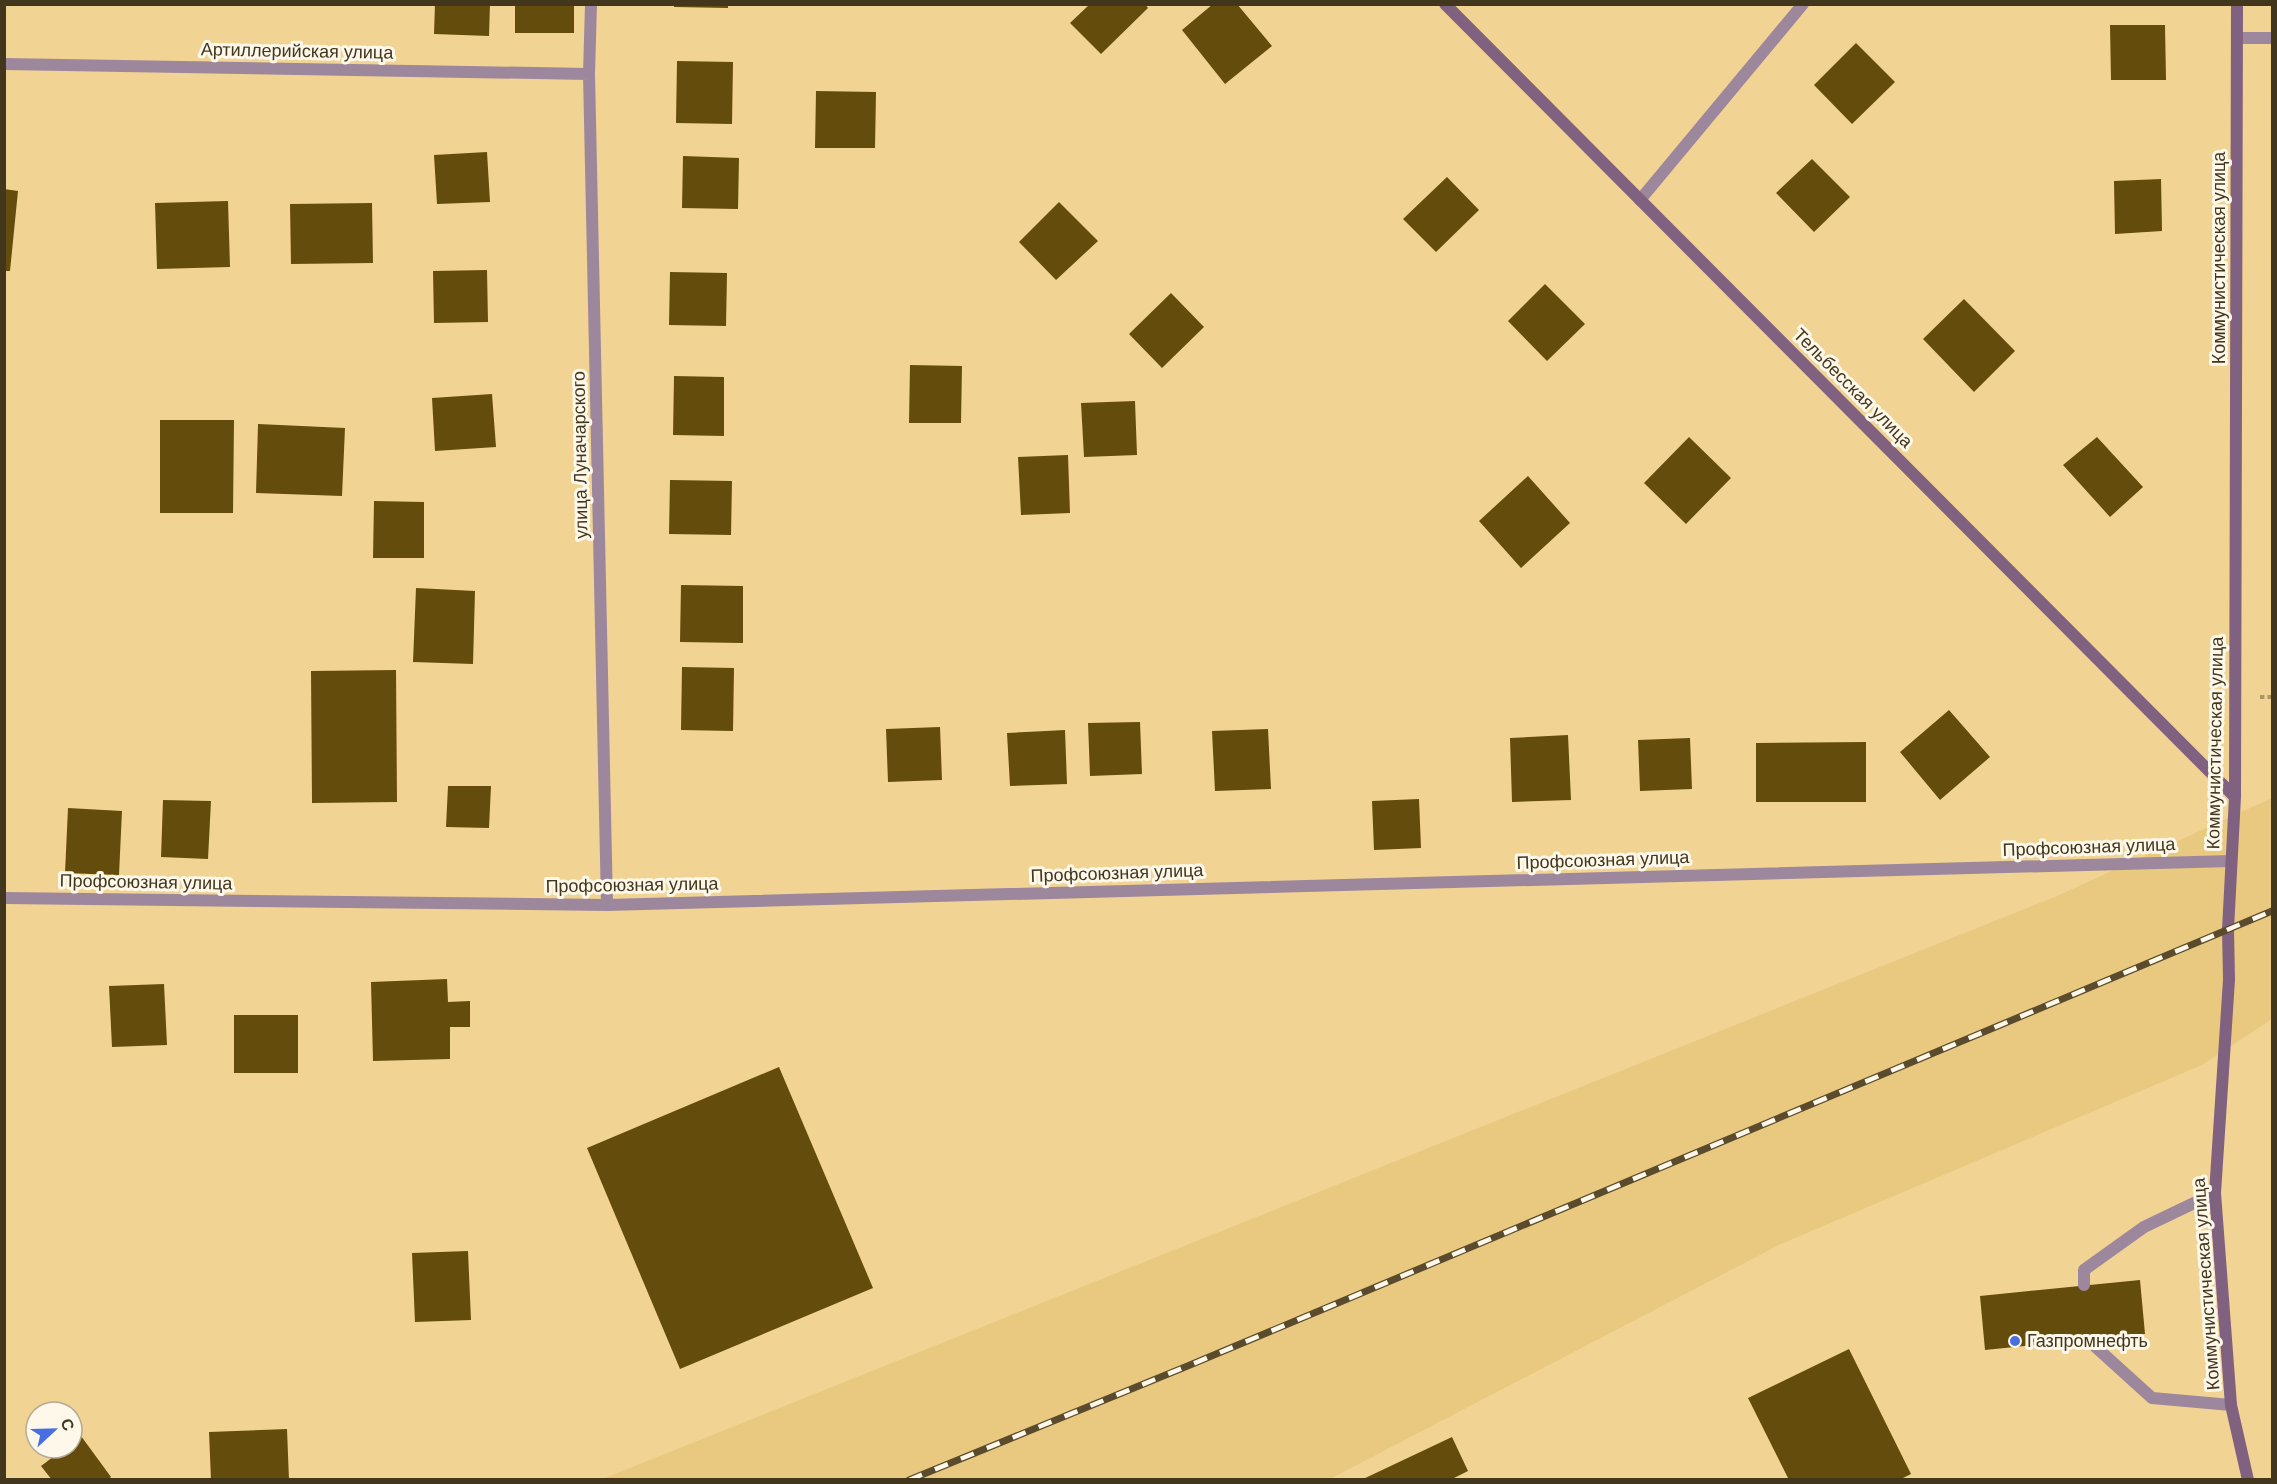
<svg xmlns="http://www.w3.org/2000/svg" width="2277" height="1484" font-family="Arial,sans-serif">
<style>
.built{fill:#e9c980}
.building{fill:#644c0c}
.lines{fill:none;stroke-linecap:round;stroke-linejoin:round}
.path{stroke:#ac9664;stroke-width:4;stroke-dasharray:4.5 3;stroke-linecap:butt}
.lane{stroke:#9d879c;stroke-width:12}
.street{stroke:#9d879c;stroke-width:12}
.secondary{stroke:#80617f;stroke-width:12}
.rail-casing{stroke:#5a4b2c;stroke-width:7}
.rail{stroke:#fef8eb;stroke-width:4.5;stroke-dasharray:14;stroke-linecap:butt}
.poi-dot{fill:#476fe1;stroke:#fef8eb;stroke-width:2}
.labels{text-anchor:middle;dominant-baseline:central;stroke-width:6;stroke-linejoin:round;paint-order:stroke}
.street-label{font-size:18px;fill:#42361c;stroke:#fef8eb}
.poi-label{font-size:18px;fill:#42361c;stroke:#fef8eb;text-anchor:start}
</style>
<rect width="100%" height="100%" fill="#f1d493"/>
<path class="built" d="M2272,798v221l-70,46 -421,179 -451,235 -730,1 1457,-584z"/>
<path class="building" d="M435,4h55l-1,32 -55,-2z
M515,4h59v29h-59z
M674,4h54v4l-54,-1z
M1090,4h55l3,4 -47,46 -31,-31z
M1213,4h24l35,42 -47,38 -43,-54z
M2110,25h55l1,55h-55z
M1856,43l39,39 -43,42 -38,-39z
M677,61l56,1 -1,62 -56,-1z
M816,91l60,1 -1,56h-60z
M487,152l3,50 -53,2 -3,-49z
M683,156l56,2 -1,51 -56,-1z
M1812,159l38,38 -36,35 -38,-39z
M1447,177l32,33 -43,42 -33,-33z
M2161,179l1,52 -47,3 -1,-53z
M4,189l14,2 -8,80h-6z
M228,201l2,66 -73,2 -2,-66z
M1059,202l39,39 -42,39 -37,-38z
M372,203l1,60 -82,1 -1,-60z
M487,270l1,52 -54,1 -1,-52z
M670,272l57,1 -1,53 -57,-1z
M1545,284l40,40 -38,37 -39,-40z
M1171,293l33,34 -42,41 -33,-34z
M1964,299l51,52 -41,41 -51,-53z
M910,365l52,1 -1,57h-52z
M674,376l50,1v59l-51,-1z
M492,394l4,53 -61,4 -3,-53z
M1135,401l2,54 -53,2 -3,-54z
M160,420h74l-1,93h-73z
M258,424l87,4 -3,68 -86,-3z
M1689,437l42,41 -45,46 -42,-41z
M2097,437l46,50 -33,30 -47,-52z
M1068,455l2,58 -49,2 -3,-58z
M1528,476l42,47 -49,45 -42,-47z
M670,480l62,1 -1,54 -62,-1z
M374,501l50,1v56h-51z
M681,585l62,1v57l-63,-1z
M416,588l59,3 -2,73 -60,-2z
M682,667l52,1 -1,63 -52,-1z
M396,670l1,132 -85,1 -1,-132z
M1949,710l41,47 -50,43 -40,-48z
M1140,722l2,52 -52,2 -2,-53z
M940,727l2,53 -54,2 -2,-53z
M1268,729l3,60 -56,2 -3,-60z
M1065,730l2,54 -57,2 -3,-53z
M1568,735l3,65 -59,2 -2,-64z
M1690,738l2,51 -52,2 -2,-51z
M1866,742v60h-110v-59z
M448,786h43l-2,42 -43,-1z
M1419,799l2,49 -47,2 -2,-49z
M163,800l48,1 -3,58 -47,-2z
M68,808l54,3 -3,64 -54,-2z
M447,979l1,23 22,-1v26h-20v32l-77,2 -2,-79z
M164,984l3,61 -55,2 -3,-61z
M234,1015h64v58h-64z
M779,1067l94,221 -193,81 -93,-221z
M468,1251l3,69 -56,2 -3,-69z
M2140,1280l5,54 -160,16 -5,-54z
M1849,1349l62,125 -12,6h-110l-41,-82z
M287,1429l2,51h-78l-2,-48z
M81,1436l30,41 -3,3h-56l-11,-14 24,-18h7v-5z
M1452,1437l16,34 -18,9h-89z"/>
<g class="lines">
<path class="path" d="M2260,697h12"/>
<path class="lane" d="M1640,200l163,-196
M2084,1285v-15l60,-43 71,-34
M2088,1340l64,58 79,7"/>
<path class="street" d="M591,4l-2,70 18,831
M2237,38h35
M4,64l585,10
M4,898l603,7 1624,-44"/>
<path class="secondary" d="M1445,4l790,793
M2237,4l-2,793 -7,132 1,51 -14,213 16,212 17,75"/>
<g class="rail-casing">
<path id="rail" d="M909,1480l281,-115 1082,-454"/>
</g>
<use href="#rail" class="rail"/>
</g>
<circle class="poi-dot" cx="2015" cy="1341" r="6"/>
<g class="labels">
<g class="street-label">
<text transform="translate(297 51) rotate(1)">Артиллерийская улица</text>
<text transform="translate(2219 258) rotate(-90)">Коммунистическая улица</text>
<text transform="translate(1853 388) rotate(45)">Тельбесская улица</text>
<text transform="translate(580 455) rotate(-91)">улица Луначарского</text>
<text transform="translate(2215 743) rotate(-89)">Коммунистическая улица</text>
<text transform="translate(2089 847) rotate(-2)">Профсоюзная улица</text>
<text transform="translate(1603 860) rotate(-2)">Профсоюзная улица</text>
<text transform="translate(1117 873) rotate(-2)">Профсоюзная улица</text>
<text transform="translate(146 882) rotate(1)">Профсоюзная улица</text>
<text transform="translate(632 885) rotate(-1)">Профсоюзная улица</text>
<text transform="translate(2206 1284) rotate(-94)">Коммунистическая улица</text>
</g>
<g class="poi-label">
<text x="2027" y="1341">Газпромнефть</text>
</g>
</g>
<rect width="2277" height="1484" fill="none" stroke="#42361c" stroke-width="12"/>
<g transform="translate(54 1430) rotate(68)"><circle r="28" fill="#fef8eb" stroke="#b3aa98" stroke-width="1.5"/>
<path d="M0-4.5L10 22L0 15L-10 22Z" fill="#476fe1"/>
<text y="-9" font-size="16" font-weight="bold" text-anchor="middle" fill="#42361c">С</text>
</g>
</svg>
